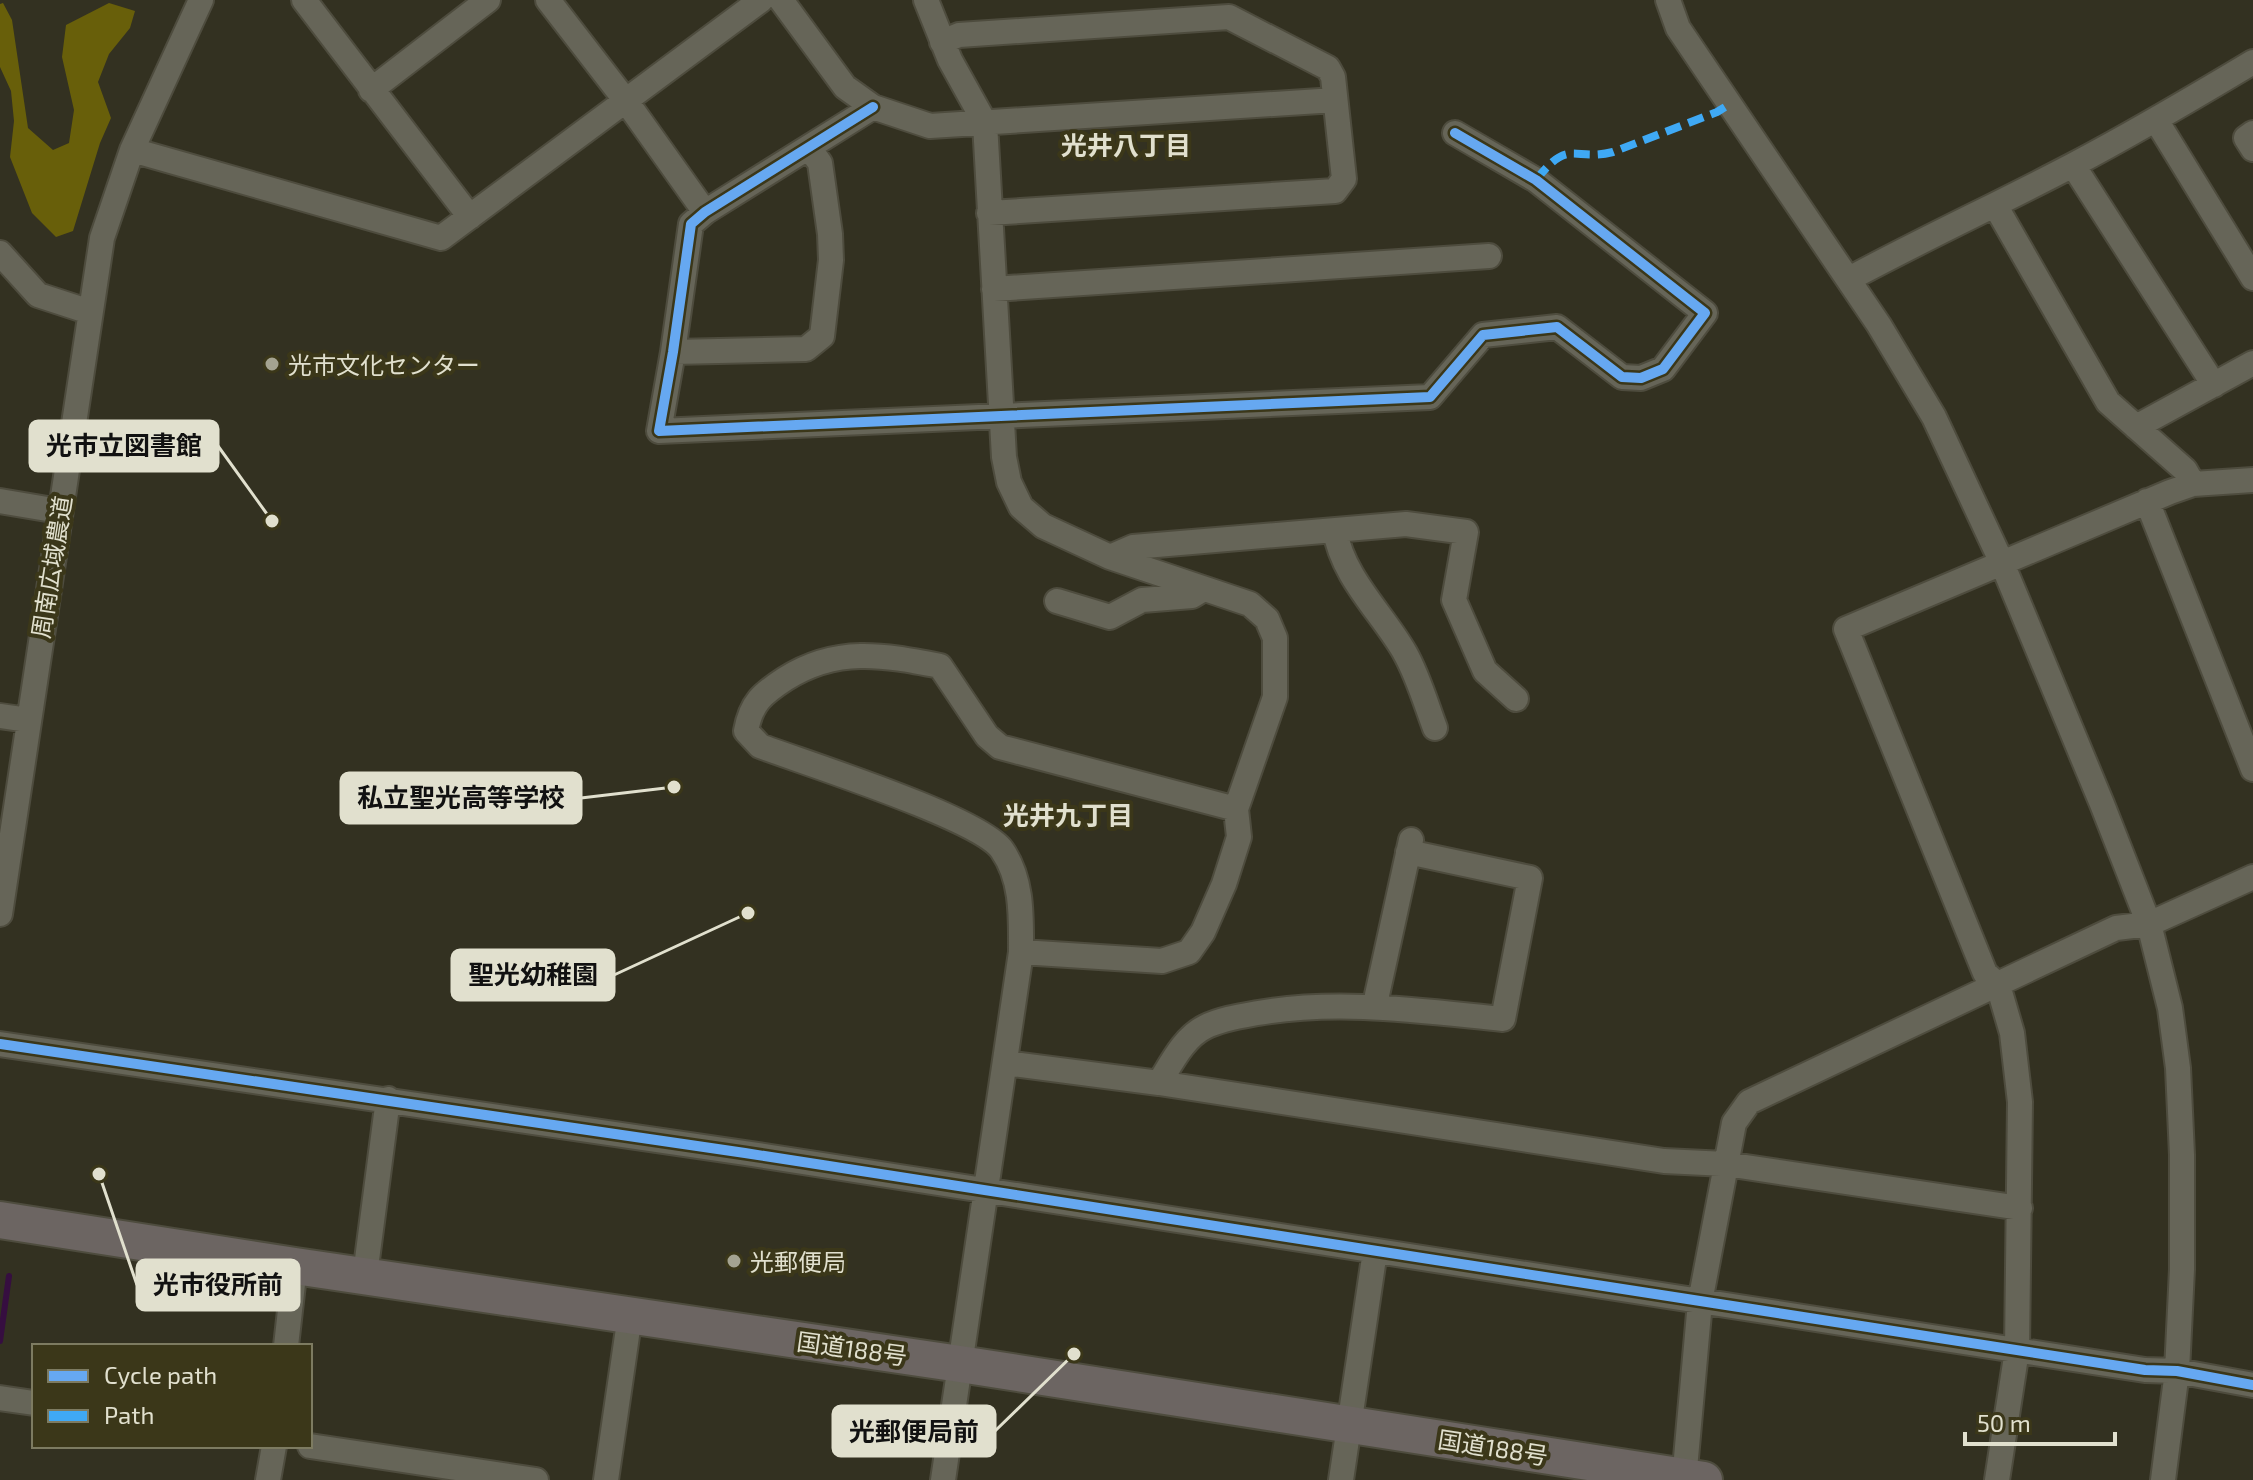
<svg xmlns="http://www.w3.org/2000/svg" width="2253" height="1480" font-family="'Exo 2','Noto Sans JP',sans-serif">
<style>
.forest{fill:#685f0a}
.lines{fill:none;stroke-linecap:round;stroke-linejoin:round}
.stream{stroke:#360e40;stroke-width:6}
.minor-casing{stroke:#4e4c3e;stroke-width:28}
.highway-casing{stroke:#4e4c3e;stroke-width:40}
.minor{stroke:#666558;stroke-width:24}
.highway{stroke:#6c6562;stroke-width:36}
.quiet{stroke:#3fa9f5;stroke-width:8;stroke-dasharray:16 8;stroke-linecap:butt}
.cycleway-casing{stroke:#3b3719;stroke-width:15}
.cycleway{stroke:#66a8f1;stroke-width:10}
.poi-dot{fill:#a4a391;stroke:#3b3719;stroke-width:3}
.labels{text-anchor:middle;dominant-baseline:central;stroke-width:8;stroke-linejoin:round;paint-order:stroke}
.poi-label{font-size:24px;fill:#e1e0ce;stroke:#3b3719;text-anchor:start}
.street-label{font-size:24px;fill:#e1e0ce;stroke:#3b3719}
.neighbourhood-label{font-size:26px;font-weight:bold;fill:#e1e0ce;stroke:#3b3719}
.leader{fill:none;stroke:#e1e0ce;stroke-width:3}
.callout-dot{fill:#e1e0ce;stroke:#3b3719;stroke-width:3}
.callout{fill:#e1e0ce;stroke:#e1e0ce;stroke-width:3}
.callout-label{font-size:26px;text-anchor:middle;font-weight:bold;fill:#111}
</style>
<rect width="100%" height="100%" fill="#333121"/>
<path class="forest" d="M3,3l9,17 16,108 25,22 16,-7 5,-33 -12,-53 4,-32 43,-22 26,8 -5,17 -21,26 -11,28 13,36 -11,25 -27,88 -17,6 -24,-24 -22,-56 4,-36 -3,-30 -11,-24v-63z"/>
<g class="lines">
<path class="stream" d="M0,1341l9,-65"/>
<g class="minor-casing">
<path id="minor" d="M304,0l166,217
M548,0l78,101 79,111
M781,0l64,87 28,20 57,19 405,-26
M926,0l24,60 35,63 19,334 5,25 12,25 22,19 67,31 140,47 17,15 8,19v59l-39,112 3,28 -15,47 -21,48 -14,20 -27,9 -141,-9
M1668,0l10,28 201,297 55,92 68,146 100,241 47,120 21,84 8,60 4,87v114l-5,102 -14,109
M942,42l17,-7 270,-18 99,51 5,9 11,102 -9,12 -346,22
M371,90l117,-90
M873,107l-168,105 -14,12 -18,128 -14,79 771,-34 53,-62 74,-8 65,50 19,1 22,-9 42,-56 -169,-133 -81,-47
M2156,120l97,158
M2253,133l-7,5 7,11
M132,150l309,88 320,-238
M2073,165l141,220
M1995,205l113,197 77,68 8,14
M0,253l38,42 52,17
M1849,279c74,-40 150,-75 224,-114 61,-32 120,-67 180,-103
M994,289l495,-33
M673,352l133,-3 16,-13 9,-76 -1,-26 -10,-71 -11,-15
M2136,427l117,-64
M0,501l59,10
M2147,501l106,268
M1335,530c7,47 48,84 70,123 13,23 21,51 30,75
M1110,557l23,-10 273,-23 60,8 -12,68 31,71 31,28
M1057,601l53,16 32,-17 50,-4 10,-6
M0,716l28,4
M0,914l102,-676 30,-88 69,-150
M1378,1007l-1,-12 34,-155
M0,1044l745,109 1400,217 32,1 76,14
M1005,1063l154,20 505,78 62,3 294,44
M1159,1083c12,-19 25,-46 46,-56 16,-8 36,-11 53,-14 81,-14 163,-2 245,6l27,-141 -122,-26
M365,1275l23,-176
M286,1346l9,-80
M0,1398l34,5
M310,1446l226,34
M268,1480l6,-34
M606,1480l24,-165
M943,1480l78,-528c0,-34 2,-72 -19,-102 -22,-32 -197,-87 -242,-104l-14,-15c5,-28 16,-37 39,-52 52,-33 98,-24 155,-13l47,70 13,11 236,62
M1341,1480l34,-229
M1684,1480l16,-178 34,-179 15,-21 367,-174 33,-4 104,-47
M1997,1480l20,-130 3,-248 -8,-69 -14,-48 -13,-12 -139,-344 324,-137 23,-8 60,-4"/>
</g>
<g class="highway-casing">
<path id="highway" d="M0,1220l295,46 665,98 744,116"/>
</g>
<use href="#minor" class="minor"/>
<use href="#highway" class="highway"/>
<path class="quiet" d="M1536,180c34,-43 36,-18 77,-28l104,-40 13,-8"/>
<g class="cycleway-casing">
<path id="cycleway" d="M873,107l-168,105 -14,12 -18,128 -14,79 771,-34 53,-62 74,-8 65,50 19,1 22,-9 42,-56 -169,-133 -81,-47
M0,1044l745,109 1400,217 32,1 76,14"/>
</g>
<use href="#cycleway" class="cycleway"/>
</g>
<g class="poi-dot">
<circle cx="272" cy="364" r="8"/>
<circle cx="734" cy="1261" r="8"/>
</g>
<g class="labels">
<g class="poi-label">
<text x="288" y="364">光市文化センター</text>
<text x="750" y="1261">光郵便局</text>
</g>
<g class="street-label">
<text transform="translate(51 567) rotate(-81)">周南広域農道</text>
<text transform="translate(852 1348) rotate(8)">国道188号</text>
<text transform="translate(1493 1447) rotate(9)">国道188号</text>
</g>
<g class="neighbourhood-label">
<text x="1126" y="144">光井八丁目</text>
<text x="1068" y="814">光井九丁目</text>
</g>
</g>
<path class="leader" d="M272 521L218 446M674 787L581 798M748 913L614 975M99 1174L137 1285M1074 1354L995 1431"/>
<g class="callout-dot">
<circle cx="272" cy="521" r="8"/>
<circle cx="674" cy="787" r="8"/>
<circle cx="748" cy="913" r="8"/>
<circle cx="99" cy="1174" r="8"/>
<circle cx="1074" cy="1354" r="8"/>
</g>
<g class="callout">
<rect x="30" y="421" width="188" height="50" rx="8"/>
<rect x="341" y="773" width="240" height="50" rx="8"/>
<rect x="452" y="950" width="162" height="50" rx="8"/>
<rect x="137" y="1260" width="162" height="50" rx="8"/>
<rect x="833" y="1406" width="162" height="50" rx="8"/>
</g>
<g class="callout-label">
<text x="124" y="455">光市立図書館</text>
<text x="461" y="807">私立聖光高等学校</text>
<text x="533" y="984">聖光幼稚園</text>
<text x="218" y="1294">光市役所前</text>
<text x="914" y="1441">光郵便局前</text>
</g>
<rect x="32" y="1344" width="280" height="104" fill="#3b3719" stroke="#7d7b61" stroke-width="2"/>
<rect x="48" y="1370" width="40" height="12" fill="#66a8f1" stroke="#7d7b61" stroke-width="2"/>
<text x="104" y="1384" font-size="24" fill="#e1e0ce">Cycle path</text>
<rect x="48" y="1410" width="40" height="12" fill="#3fa9f5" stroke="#7d7b61" stroke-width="2"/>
<text x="104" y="1424" font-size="24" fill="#e1e0ce">Path</text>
<path d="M1965 1432v12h150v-12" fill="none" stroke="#e1e0ce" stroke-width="4"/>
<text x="1977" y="1432" font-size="24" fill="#e1e0ce" stroke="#3b3719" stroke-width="6" paint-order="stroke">50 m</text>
</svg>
